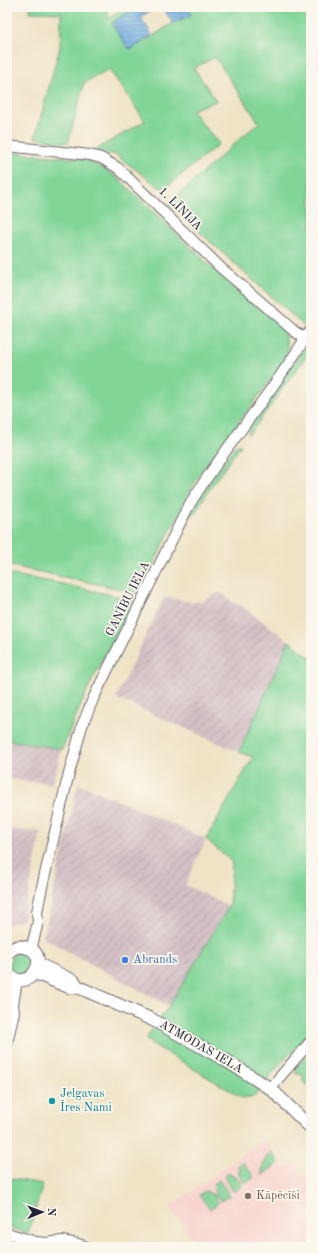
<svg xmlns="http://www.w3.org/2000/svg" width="318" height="1254" font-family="'Old Standard TT',serif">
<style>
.built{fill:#f7d0cc}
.industrial{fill:url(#industrial-furrows)}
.grass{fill:#80d597;stroke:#517c69}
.park{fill:url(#park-dots);stroke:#517c69}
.water{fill:url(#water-rules);stroke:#48678e}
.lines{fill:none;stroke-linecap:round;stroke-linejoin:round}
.minor-casing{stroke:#6a666b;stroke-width:12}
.major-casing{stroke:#6a666b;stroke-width:14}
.minor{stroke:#fff;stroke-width:10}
.major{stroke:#fff;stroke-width:12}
.shop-dot{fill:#3f7fe0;stroke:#fbf7ec;stroke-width:1.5}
.culture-dot{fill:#0f9aa8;stroke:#fbf7ec;stroke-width:1.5}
.education-dot{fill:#8d6e63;stroke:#fbf7ec;stroke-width:1.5}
.labels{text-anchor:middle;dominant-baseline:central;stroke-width:3.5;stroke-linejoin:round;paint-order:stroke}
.street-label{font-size:12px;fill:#22223b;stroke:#fbf7ec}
.shop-label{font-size:12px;fill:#366cbe;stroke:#fbf7ec;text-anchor:start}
.culture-label{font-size:12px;fill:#0d838f;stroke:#fbf7ec;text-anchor:start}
.education-label{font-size:12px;fill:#785e54;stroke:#fbf7ec;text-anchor:start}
</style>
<defs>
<pattern id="industrial-furrows" width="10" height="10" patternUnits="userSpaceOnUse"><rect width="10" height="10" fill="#d2bec3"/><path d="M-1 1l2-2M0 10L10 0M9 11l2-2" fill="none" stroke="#b4a3a8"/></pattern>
<pattern id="park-dots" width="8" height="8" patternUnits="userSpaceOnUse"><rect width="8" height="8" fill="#80d597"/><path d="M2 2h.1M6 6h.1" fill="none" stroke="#6eb783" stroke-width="1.8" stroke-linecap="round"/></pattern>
<pattern id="water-rules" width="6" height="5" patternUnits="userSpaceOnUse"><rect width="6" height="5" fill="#6dace0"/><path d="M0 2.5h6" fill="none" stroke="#598cb7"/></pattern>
</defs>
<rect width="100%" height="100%" fill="#fbf7ec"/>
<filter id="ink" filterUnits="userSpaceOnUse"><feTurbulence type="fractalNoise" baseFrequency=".025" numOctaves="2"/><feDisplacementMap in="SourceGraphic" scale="8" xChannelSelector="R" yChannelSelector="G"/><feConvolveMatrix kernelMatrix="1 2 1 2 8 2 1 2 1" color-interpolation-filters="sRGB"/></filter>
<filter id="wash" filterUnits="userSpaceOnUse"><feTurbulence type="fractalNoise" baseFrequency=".012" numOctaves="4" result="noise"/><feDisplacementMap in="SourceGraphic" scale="16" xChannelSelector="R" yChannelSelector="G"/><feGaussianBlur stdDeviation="0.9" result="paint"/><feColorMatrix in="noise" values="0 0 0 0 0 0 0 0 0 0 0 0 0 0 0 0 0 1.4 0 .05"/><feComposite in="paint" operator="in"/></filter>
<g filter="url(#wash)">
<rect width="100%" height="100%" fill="#efe3c5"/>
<path class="built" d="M264,1139l21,29 9,-5 17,22v62h-112l-29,-40z"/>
<path class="industrial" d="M220,592l17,13 2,-1 50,37 -50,111 -123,-54 48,-101 26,5h11z
M7,741l55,8 -10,35 -45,-5z
M78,783l128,56 -21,46 44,21 -60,100 -126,-68z
M7,829l34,3 -18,88 -16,5z"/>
<path class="grass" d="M30,7h78v12l19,-12h10l-23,15 18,27 41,-26 17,-7 1,-3 -2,-6h122v304l-7,15 -136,-122 74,-67 17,-14 -44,-66 -21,11 22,33 -25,9 28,34 -56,46 -47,-35 -21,-5 50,-29 -36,-52 -25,14 -16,60 -33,-5 25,-91 1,-34 -31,-1z
M7,152l78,7 19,10 16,11 107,102 56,46 5,20 -4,14 -63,84 -20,25 -16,30 -46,92 -132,-28z
M309,347l2,2 -6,9 -53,73 -4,3 1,-7 53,-76 4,-3z
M238,445h3l-29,40 -16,26 -8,7 17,-30 29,-41z
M7,574l51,9 76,17 -46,88 -26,61 -55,-9z
M289,641l22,17v373l-38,41 -18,24 -13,2 -96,-58 3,-6 20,-28 60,-100 3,-44 -26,-23 47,-82 -14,-5z
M10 963a11 11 0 1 1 22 0a11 11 0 1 1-22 0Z
M311,1051v38l-8,-7v-7l-7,-2v-6z
M7,1178l36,6 -15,49 -21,-6z"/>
<path class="park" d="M271,1151l8,12 -18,13 3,-14z
M243,1162l11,15 -8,6 -2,-1 -4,-5 -2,-11z
M229,1173c5,3 12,6 13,13l-8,6 -10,-15z
M219,1180l11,15 -9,6 -6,-7 -1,-10z
M205,1191l9,4 4,7v1l-8,6 -11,-14z"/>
<path class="water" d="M137,7h19l-14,9c0,8 9,12 9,20l-19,13 -4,-1 -15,-22v-4z
M162,7h27l2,6 -1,3 -17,7z"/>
</g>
<g filter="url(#ink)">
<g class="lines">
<g class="minor-casing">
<path id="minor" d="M7,146l83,9 11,3 17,10 103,100 33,28 40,35 16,11
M31,950l7,-28 -1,-10 5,-25 25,-106 15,-55 11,-27 95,-192c37,-61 86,-116 123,-178
M7,1043l7,-31 -1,-7 4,-25
M271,1089l7,-10 33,-38
M7,1233l29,9 10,1 16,-2 16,3 9,3"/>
</g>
<g class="major-casing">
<path id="major" d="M7,954c4,-5 10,-9 17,-7 31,5 4,52 -17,25
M38,964l36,17 4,6
M35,973l36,15 7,-1 75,33 72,40 46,29 40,39"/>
</g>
<use href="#minor" class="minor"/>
<use href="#major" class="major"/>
</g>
</g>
<circle class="shop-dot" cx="125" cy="960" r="4"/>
<circle class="culture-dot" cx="52" cy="1101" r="4"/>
<circle class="education-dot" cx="248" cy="1196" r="4"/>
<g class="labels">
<g class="street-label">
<text transform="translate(180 209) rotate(45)">1. LĪNIJA</text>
<text transform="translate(128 599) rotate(-63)">GANĪBU IELA</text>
<text transform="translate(201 1047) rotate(30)">ATMODAS IELA</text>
</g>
<g class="shop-label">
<text x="133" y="960">Abrands</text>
</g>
<g class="culture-label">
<text x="60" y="1094">Jelgavas<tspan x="60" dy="14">Īres Nami</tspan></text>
</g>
<g class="education-label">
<text x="256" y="1196">Kāpēcīši</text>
</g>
</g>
<rect width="318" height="1254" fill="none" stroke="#fbf7ec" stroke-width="24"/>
<g transform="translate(42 1212) rotate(89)" stroke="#fbf7ec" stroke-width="3" paint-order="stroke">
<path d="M0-3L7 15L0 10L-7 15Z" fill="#22223b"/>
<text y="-6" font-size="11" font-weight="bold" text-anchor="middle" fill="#22223b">N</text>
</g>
</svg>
